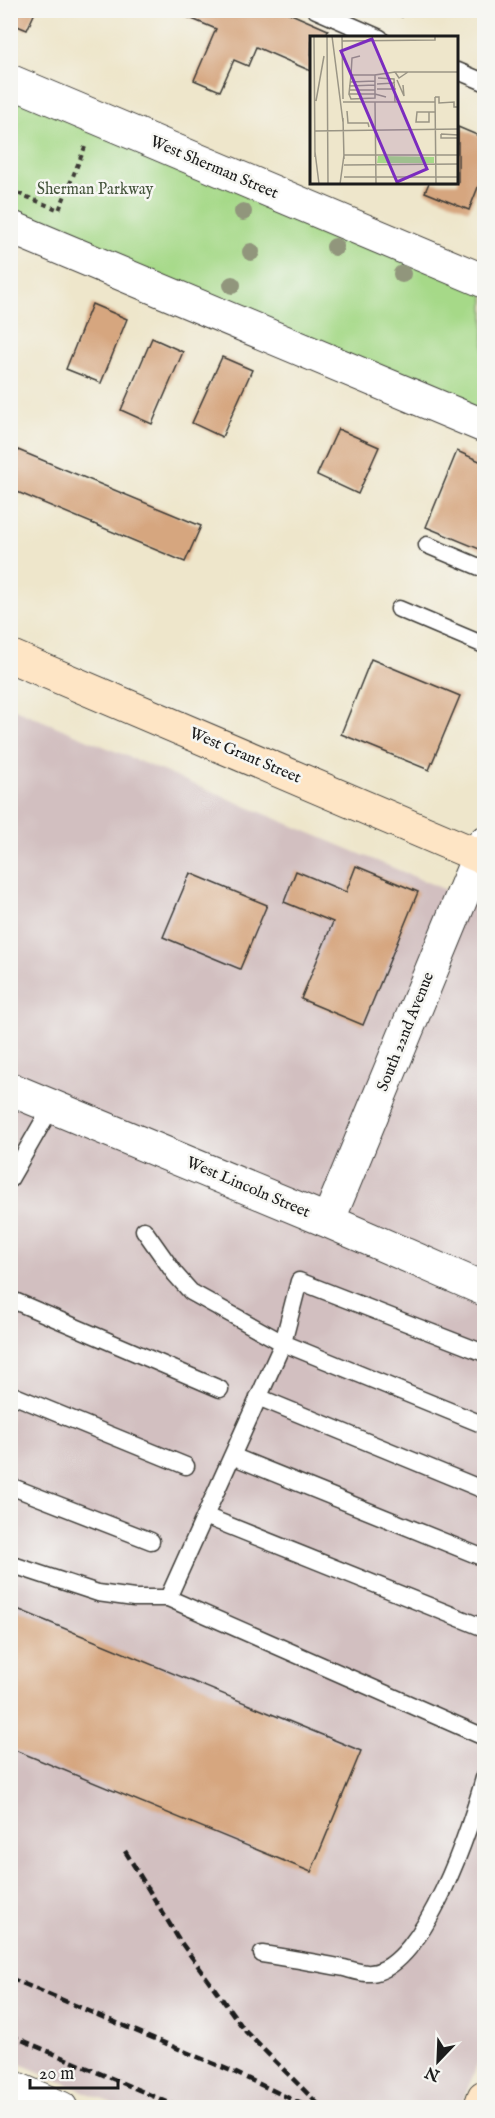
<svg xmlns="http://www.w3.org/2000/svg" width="495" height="2118" font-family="'IM FELL English',serif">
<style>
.industrial{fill:#d2bfc0}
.green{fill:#a6d988;stroke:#617a52;stroke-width:1.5}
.building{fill:#d6a67f}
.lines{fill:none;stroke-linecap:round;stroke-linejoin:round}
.lane-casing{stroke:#3c3a36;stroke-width:19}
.street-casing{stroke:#3c3a36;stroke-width:35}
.secondary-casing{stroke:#3c3a36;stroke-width:35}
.path{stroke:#3c3a36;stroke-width:4;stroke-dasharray:4.5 4.5;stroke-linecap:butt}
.lane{stroke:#fff;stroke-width:16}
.street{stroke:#fff;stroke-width:33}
.secondary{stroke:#fee5c5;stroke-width:33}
.rail{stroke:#1c1c1c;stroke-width:4.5;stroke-dasharray:9 4.5;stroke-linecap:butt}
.tree{fill:#91967c}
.labels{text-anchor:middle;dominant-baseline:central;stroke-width:5;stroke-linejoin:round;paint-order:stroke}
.street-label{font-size:16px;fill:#1c1c1c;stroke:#f6f6f2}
.park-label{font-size:16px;fill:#45553c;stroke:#f6f6f2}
.inset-road{fill:none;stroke:#9a9585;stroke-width:1.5}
.view{fill:#7b2cbf;fill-opacity:0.15;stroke:#7b2cbf;stroke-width:3}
.inset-edge{fill:none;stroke:#1c1c1c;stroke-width:3}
</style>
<rect width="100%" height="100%" fill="#f6f6f2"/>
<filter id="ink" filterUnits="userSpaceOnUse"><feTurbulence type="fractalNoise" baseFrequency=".0167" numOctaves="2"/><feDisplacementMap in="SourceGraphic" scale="12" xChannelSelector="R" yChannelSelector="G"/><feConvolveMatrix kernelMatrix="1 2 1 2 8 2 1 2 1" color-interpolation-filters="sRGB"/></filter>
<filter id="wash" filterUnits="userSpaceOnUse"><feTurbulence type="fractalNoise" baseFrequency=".008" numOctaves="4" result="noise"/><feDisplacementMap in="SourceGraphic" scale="24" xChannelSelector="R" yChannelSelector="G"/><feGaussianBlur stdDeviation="1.35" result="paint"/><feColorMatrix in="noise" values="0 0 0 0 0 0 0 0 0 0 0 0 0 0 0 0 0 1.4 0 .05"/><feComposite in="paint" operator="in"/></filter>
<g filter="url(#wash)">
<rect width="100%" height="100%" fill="#eee6cb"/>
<path class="industrial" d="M10,707l474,199v1143l-24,58h-340l-109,-47z"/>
<path class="green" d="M11,93l473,199v123l-473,-198z"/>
<g id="blocks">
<path class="building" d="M10,10h26l-9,20 -17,-7z
M188,10h94l46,20 -3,8h-13l-1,33 -55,-24 -8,19 -14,-6 -14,31 -26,-11 22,-51 -31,-13z
M386,10h19l-3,7z
M458,127l26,11v34l-15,38 -44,-18 4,-9h29z
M92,304l35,15 -26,64 -35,-14z
M152,338l31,14 -31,72 -31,-14z
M222,357l30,13 -30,67 -30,-14z
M338,429l41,18 -21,47 -41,-19z
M18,450l183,76 -16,36 -175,-73v-19z
M457,451l27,12v88l-58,-24z
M371,659l89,37 -31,74 -88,-36z
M356,866l62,26 -55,133 -62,-26 32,-77 -49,-20 12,-31 50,21z
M190,873l77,32 -27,64 -77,-32z
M10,1606l351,145 -50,121 -301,-124z"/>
</g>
</g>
<g filter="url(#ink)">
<use href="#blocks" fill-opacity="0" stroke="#3c3a36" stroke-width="1.5"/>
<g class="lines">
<g class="lane-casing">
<path id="lane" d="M316,10l64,28
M458,71l26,11
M427,545l57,24
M399,609l85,36
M10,1179l42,-73
M144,1230l31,44 16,18 92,51 16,-62 185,72
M10,1299l210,90
M10,1394l176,72
M258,1397l226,93
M232,1456l252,102
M10,1486l141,55
M205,1516l279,112
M10,1564l88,29 36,5h34l316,139
M168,1598l115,-255 201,82
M262,1954c27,4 55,9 82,14 8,2 19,6 27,5 54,-5 101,-150 113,-195"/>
</g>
<g class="street-casing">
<path id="street" d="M10,81l474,200
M10,227l474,199
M10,1089l318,132 156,68
M328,1221l156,-378
M10,2086l51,22"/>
</g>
<g class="secondary-casing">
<path id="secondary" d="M10,656l469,200 5,1
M480,2108l4,-11"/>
</g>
<path class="path" d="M10,190l49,20 26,-63"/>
<use href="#lane" class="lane"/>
<use href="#street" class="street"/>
<use href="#secondary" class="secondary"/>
<path class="rail" d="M125,1851l55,90 66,91 76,76
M10,1978l226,95 74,35
M10,2035l171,73"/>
</g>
<g class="tree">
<circle cx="243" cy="212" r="9"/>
<circle cx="335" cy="247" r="9"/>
<circle cx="251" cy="252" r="9"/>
<circle cx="402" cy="274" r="9"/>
<circle cx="232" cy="285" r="9"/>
</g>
</g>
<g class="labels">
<g class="street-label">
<text transform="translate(214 168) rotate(23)">West Sherman Street</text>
<text transform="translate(245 756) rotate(23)">West Grant Street</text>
<text transform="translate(406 1032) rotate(-68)">South 22nd Avenue</text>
<text transform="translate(248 1188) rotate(23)">West Lincoln Street</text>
</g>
<g class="park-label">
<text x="95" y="190">Sherman Parkway</text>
</g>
</g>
<g transform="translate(310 36)">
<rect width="148" height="148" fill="#eee6cb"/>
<path d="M68,120l56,1v6h-57z" fill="#a6d988"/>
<path class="inset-road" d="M4,0l1,121M17,0l1,148M22,0l11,86M32,0l1,63M32,5l93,-1v-4M98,36l-9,6 -4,-6h64M41,39l1,-17 8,-2M65,39h-24l-2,19h26v-19l20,-3M68,42l16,1 1,23M87,44l7,16 -1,-11M40,46l25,-1M67,48l18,-1M39,50l26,-1M67,53h19M39,54h26M39,58l2,5 24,-1v-4l11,3M125,61l1,87M125,61h4v6l15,-1v5h5M6,65l8,-45M33,66h92M65,66l1,82M37,75l1,12h20l1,4M119,76v10h-13l1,-10h18M33,82l1,41M5,95l144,-2M131,98v4h18M131,98l18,1M5,116l4,32M34,119h115M34,129l115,-1M34,141h115M30,148l4,-29"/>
<path class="view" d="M62,3l55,130 -30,13 -56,-131z"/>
<rect width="148" height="148" class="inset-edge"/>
</g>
<rect width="495" height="2118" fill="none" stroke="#f6f6f2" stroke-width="36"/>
<g transform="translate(438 2061) rotate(203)" stroke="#f6f6f2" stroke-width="4.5" paint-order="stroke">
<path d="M0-4.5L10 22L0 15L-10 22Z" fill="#1c1c1c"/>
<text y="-9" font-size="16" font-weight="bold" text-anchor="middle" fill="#1c1c1c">N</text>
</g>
<path d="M30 2079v9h88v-9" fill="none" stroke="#1c1c1c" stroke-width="3"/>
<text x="39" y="2079" font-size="18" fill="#1c1c1c" stroke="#f6f6f2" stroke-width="4.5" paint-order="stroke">20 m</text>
</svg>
